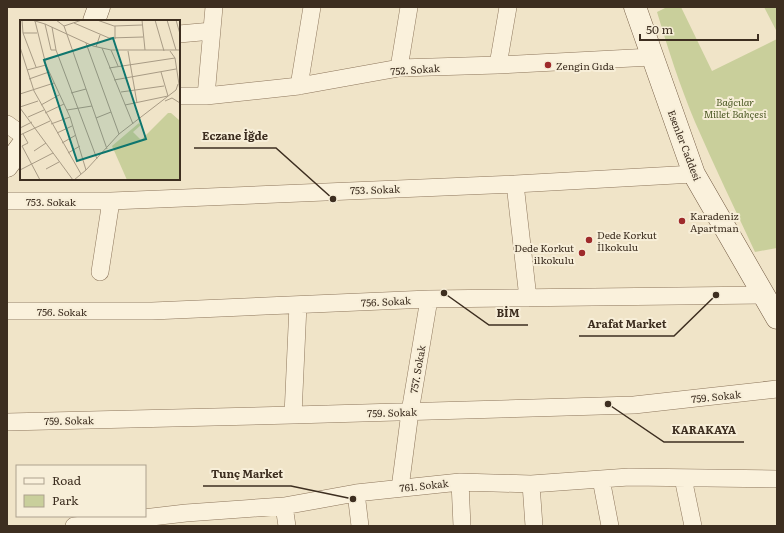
<svg xmlns="http://www.w3.org/2000/svg" width="784" height="533" font-family="Literata,serif">
<style>
.green{fill:#c9cf9b}
.lines{fill:none;stroke-linecap:round;stroke-linejoin:round}
.street-casing{stroke:#8d765c;stroke-width:18}
.secondary-casing{stroke:#6f573f;stroke-width:23}
.street{stroke:#faf1dc;stroke-width:17}
.secondary{stroke:#faf1dc;stroke-width:22}
.poi-dot{fill:#9e2a2b;stroke:#f7eed8;stroke-width:1.5}
.labels{text-anchor:middle;dominant-baseline:central;stroke-width:4;stroke-linejoin:round;paint-order:stroke}
.poi-label{font-size:10px;fill:#3d2e20;stroke:#f7eed8;text-anchor:start}
.street-label{font-size:10px;fill:#3d2e20;stroke:#f7eed8}
.park-label{font-size:10px;font-style:italic;fill:#4d5a26;stroke:#f7eed8}
.inset-road{fill:none;stroke:#a89b85;stroke-width:1}
.view{fill:#0f766e;fill-opacity:0.15;stroke:#0f766e;stroke-width:2}
.inset-edge{fill:none;stroke:#3d2e20;stroke-width:2}
.leader{fill:none;stroke:#3d2e20;stroke-width:1.5}
.callout-dot{fill:#3d2e20;stroke:#f7eed8;stroke-width:1.5}
.callout-label{font-size:11px;text-anchor:middle;font-weight:bold;fill:#3d2e20;stroke:#f7eed8;stroke-width:4;stroke-linejoin:round;paint-order:stroke}
</style>
<rect width="100%" height="100%" fill="#f0e4c8"/>
<path class="green" d="M667,7h14l31,64 65,-32v209l-22,4c-20,-43 -41,-86 -60,-130 -15,-36 -27,-73 -38,-110z
M764,7h13v25z"/>
<g class="lines">
<g class="street-casing">
<path id="street" d="M179,34l33,-3
M498,65l10,-58
M399,68l10,-61
M299,86l13,-79
M179,96h27l93,-10 100,-18 99,-3 154,-8
M206,96l8,-89
M7,124l14,10
M515,184l13,114
M7,201h104l404,-17 179,-10
M100,272l11,-71
M7,311h145l277,-12 335,-4
M293,415l5,-110
M7,422l286,-7 341,-10 143,-16
M683,478l10,48
M601,479l9,47
M460,482l2,44
M531,484l3,42
M400,488l10,-76 19,-113
M356,493l4,33
M284,506l3,20
M74,526l112,-13 98,-7 72,-13 104,-11 71,2 98,-7 148,2"/>
</g>
<g class="secondary-casing">
<path id="secondary" d="M635,7l59,167 83,144
M94,21l5,-14
M7,166l14,-19"/>
</g>
<use href="#street" class="street"/>
<use href="#secondary" class="secondary"/>
</g>
<g class="poi-dot">
<circle cx="548" cy="65" r="4"/>
<circle cx="682" cy="221" r="4"/>
<circle cx="589" cy="240" r="4"/>
<circle cx="582" cy="253" r="4"/>
</g>
<g class="labels">
<g class="poi-label">
<text x="556" y="65">Zengin Gıda</text>
<text x="690" y="215">Karadeniz<tspan x="690" dy="12">Apartman</tspan></text>
<text x="597" y="234">Dede Korkut<tspan x="597" dy="12">İlkokulu</tspan></text>
<text x="574" y="247" text-anchor="end">Dede Korkut<tspan x="574" dy="12">ilkokulu</tspan></text>
</g>
<g class="street-label">
<text transform="translate(415 69) rotate(-4)">752. Sokak</text>
<text transform="translate(685 145) rotate(69)">Esenler Caddesi</text>
<text transform="translate(375 189) rotate(-2)">753. Sokak</text>
<text x="51" y="201">753. Sokak</text>
<text transform="translate(386 301) rotate(-3)">756. Sokak</text>
<text x="62" y="311">756. Sokak</text>
<text transform="translate(417 369) rotate(-80)">757. Sokak</text>
<text transform="translate(716 396) rotate(-6)">759. Sokak</text>
<text transform="translate(392 412) rotate(-2)">759. Sokak</text>
<text transform="translate(69 420) rotate(-1)">759. Sokak</text>
<text transform="translate(424 485) rotate(-6)">761. Sokak</text>
</g>
<g class="park-label">
<text x="735" y="101">Bağcılar<tspan x="735" dy="12">Millet Bahçesi</tspan></text>
</g>
</g>
<g transform="translate(20 20)">
<rect width="160" height="160" fill="#f0e4c8"/>
<path d="M148,93h3l8,7 1,60h-53l-15,-34 27,-23 2,2 -8,7 8,8z" fill="#c9cf9b"/>
<path class="inset-road" d="M2,0l1,13 13,34M12,0l13,4 48,22 18,4h69M36,0l8,6 18,-6M77,0l17,6 28,-1M122,0l3,30M135,0l9,31M147,0l9,30M156,0l4,14M15,1l11,44 24,52 16,53M54,3l35,15 34,-1M25,4l6,26h5M44,6l43,123M95,6v13M32,7l4,23 41,109M3,13h14M66,23l33,91M0,27l14,44 47,83M76,27l4,-12M82,28l31,76M91,30l7,16M108,31l9,52M150,31l5,7 5,33M89,48l66,-10M7,50l19,-5M9,59l20,-7M94,60l62,-11M101,72l43,-6M51,73l15,-4M0,74l34,-11M145,81l7,-3 8,5M21,85l18,-10M105,85l43,-9 -7,-24M0,87l18,-6M0,88l53,72M47,90l25,-4M25,93l19,-9M8,97l16,-7M76,98l15,-6M160,99v14M31,104l19,-7M0,108l12,-6M37,113l15,-7M3,114l5,9 -6,3 18,34M0,115l30,-14M42,123l14,-8M14,131l12,-8M48,133l12,-7M26,149l13,-7M0,150l33,-17M54,160l12,-10 33,-36 57,-44 2,-6"/>
<path class="view" d="M93,18l33,101 -69,22 -33,-101z"/>
<rect width="160" height="160" class="inset-edge"/>
</g>
<path class="leader" d="M333 199L276 148H194M444 293L489 325H528M716 295L674 336H579M608 404L664 442H744M353 499L291 486H203"/>
<g class="callout-dot">
<circle cx="333" cy="199" r="4"/>
<circle cx="444" cy="293" r="4"/>
<circle cx="716" cy="295" r="4"/>
<circle cx="608" cy="404" r="4"/>
<circle cx="353" cy="499" r="4"/>
</g>
<g class="callout-label">
<text x="235" y="140">Eczane İğde</text>
<text x="508" y="317">BİM</text>
<text x="627" y="328">Arafat Market</text>
<text x="704" y="434">KARAKAYA</text>
<text x="247" y="478">Tunç Market</text>
</g>
<rect width="784" height="533" fill="none" stroke="#3d2e20" stroke-width="16"/>
<rect x="16" y="465" width="130" height="52" fill="#f7eed8" stroke="#ada18e"/>
<rect x="24" y="478" width="20" height="6" fill="#faf1dc" stroke="#ada18e"/>
<text x="52" y="485" font-size="12" fill="#3d2e20">Road</text>
<rect x="24" y="495" width="20" height="12" fill="#c9cf9b" stroke="#ada18e"/>
<text x="52" y="505" font-size="12" fill="#3d2e20">Park</text>
<path d="M640 34v6h118v-6" fill="none" stroke="#3d2e20" stroke-width="2"/>
<text x="646" y="34" font-size="12" fill="#3d2e20" stroke="#f7eed8" stroke-width="3" paint-order="stroke">50 m</text>
</svg>
